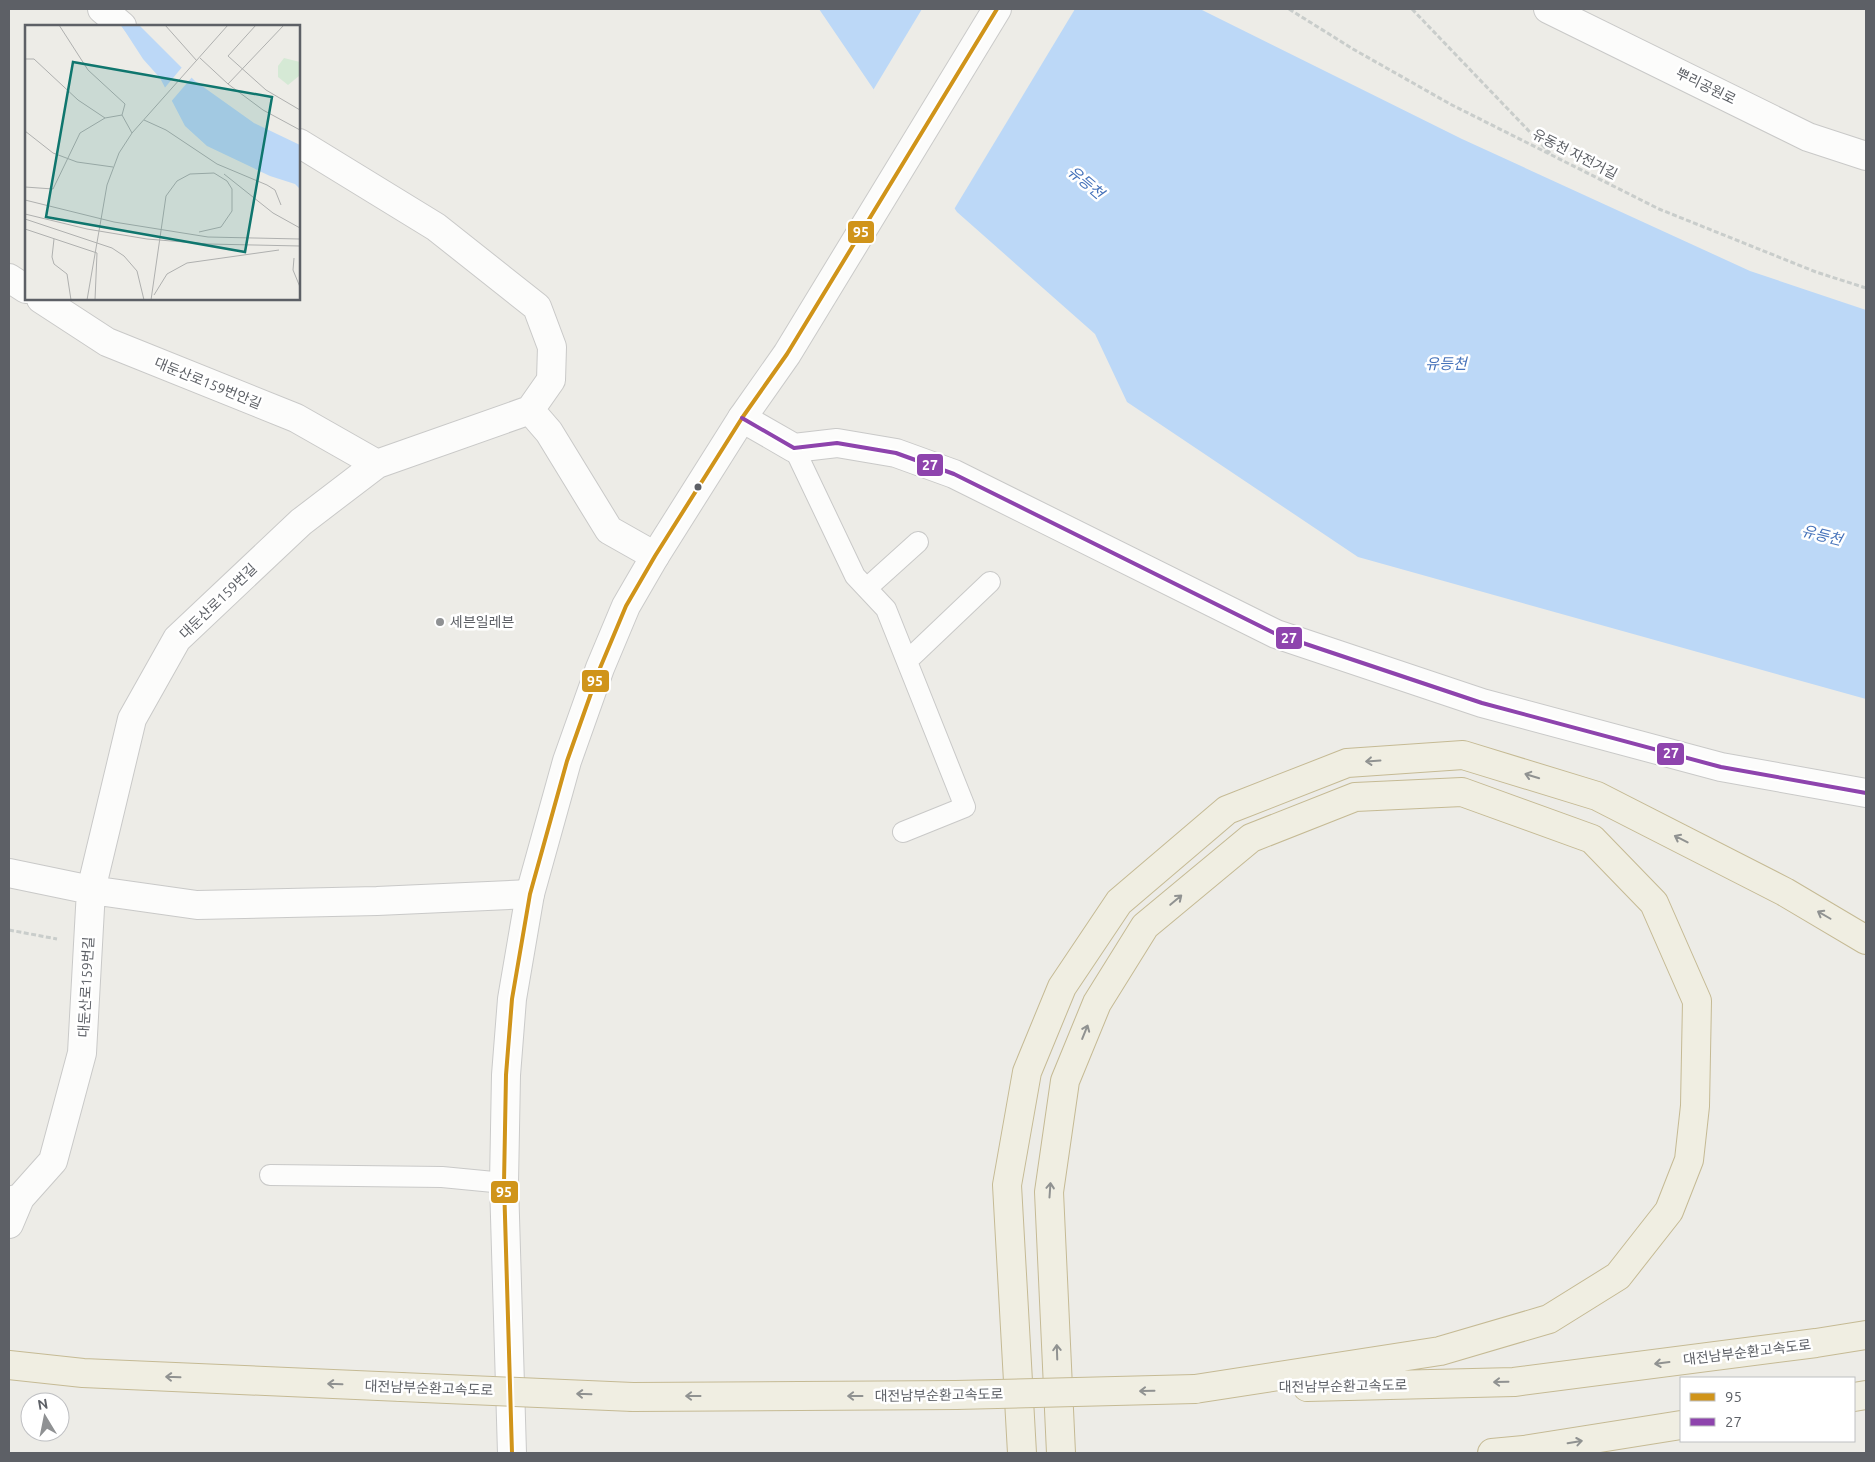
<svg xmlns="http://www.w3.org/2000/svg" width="1875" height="1462" font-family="Ubuntu,'Noto Sans KR',sans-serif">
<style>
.water{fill:#bcd8f7}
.pier{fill:#edece7}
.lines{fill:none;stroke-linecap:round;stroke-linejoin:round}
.service-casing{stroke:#c9c9c8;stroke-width:22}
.minor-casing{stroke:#c9c9c8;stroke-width:30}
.secondary-casing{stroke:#cacac9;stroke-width:30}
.motorway-casing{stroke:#c5ba94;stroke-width:30}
.path{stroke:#c9cdcb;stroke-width:3;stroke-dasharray:5 2.5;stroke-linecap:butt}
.service{stroke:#fcfcfb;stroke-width:20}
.minor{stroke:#fcfcfb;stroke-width:28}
.secondary{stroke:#fcfcfb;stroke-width:28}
.motorway{stroke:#f0eee2;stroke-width:28}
.motorway-bridge-casing{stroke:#c5ba94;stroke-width:30;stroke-linecap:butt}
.motorway-bridge{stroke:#f0eee2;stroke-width:28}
.bus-1-casing{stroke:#fff;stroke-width:8}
.bus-2-casing{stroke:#fff;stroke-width:8}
.bus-1{stroke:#d0941a;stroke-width:4}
.bus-2{stroke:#8e44ad;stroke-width:4}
.oneway{stroke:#909291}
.bus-dot{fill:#5d6066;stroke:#fff;stroke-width:2}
.poi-dot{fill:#8f9193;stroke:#fff;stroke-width:2}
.labels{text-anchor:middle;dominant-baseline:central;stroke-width:5;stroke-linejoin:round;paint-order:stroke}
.street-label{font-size:14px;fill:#5d6066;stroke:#fff}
.poi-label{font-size:14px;fill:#5d6066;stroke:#fff;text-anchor:start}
.water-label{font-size:15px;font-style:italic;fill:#4572ba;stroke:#fff}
.inset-river{fill:none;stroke:#bcd8f7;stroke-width:2.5}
.inset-road{fill:none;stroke:#afb0af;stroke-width:1}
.view{fill:#0f766e;fill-opacity:0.15;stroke:#0f766e;stroke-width:2.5}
.inset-edge{fill:none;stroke:#5d6066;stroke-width:2.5}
.line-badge{stroke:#fff;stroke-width:2}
.badge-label{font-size:14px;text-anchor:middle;font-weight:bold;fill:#fff}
</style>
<rect width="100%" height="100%" fill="#edece7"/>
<path class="water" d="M819,9h381l262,130 288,132 116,39v389l-508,-142 -231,-155 -32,-68 -138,-122z"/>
<path class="pier" d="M922,9h153l-122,202 -81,-119z"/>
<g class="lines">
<g class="service-casing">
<path id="service" d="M794,448l61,128 31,33 79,198 -62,25
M867,588l51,-46
M907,661l83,-79
M270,1175l172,2 62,6"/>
</g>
<g class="minor-casing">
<path id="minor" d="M102,9l20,17
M1548,9l260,128 58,19
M299,143l137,84 101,80 15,40 -1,33 -21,30
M9,278l17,11
M41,299l66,43 189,76 81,46
M530,410l19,22 60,98 46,26
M742,418l52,30 43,-5 59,10 58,21 322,160 206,69 239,64 145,26
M9,873l82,17 106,15 180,-4 153,-7
M9,1201l11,-3 33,-37 29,-108 9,-163 41,-171 45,-80 124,-117 76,-58 153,-54
M9,1224l11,-26"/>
</g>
<g class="secondary-casing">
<path id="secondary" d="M512,1453l-8,-270 2,-108 6,-76 18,-105 37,-133 33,-93 26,-62 29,-50 87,-138 45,-64 210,-345"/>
</g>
<g class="motorway-casing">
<path id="motorway" d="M9,1365l74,8 318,14
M1307,1387l207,-5 302,-39 50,-8
M633,1397l323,-2
M1854,1397l12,-2
M1022,1453l-15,-268 20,-113 35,-85 57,-85 108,-92 120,-47 116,-8 134,41 188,96 81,48
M1061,1453l-12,-261 16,-111 32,-78 48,-77 106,-88 104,-41 107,-5 130,47 62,64 43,98 -2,105 -6,54 -20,51 -51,65 -69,43 -109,32 -245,38
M1492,1453l32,-3 157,-25"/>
</g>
<path class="path" d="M1289,9l64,40 97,55 209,105 157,63 50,16
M1412,9l138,144
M9,930l48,9"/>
<use href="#service" class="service"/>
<use href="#minor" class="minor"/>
<use href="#secondary" class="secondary"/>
<use href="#motorway" class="motorway"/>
<g class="motorway-bridge-casing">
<path id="motorway-bridge" d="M401,1387l232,10
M956,1395l239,-6"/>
</g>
<use href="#motorway-bridge" class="motorway-bridge"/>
<g class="bus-1-casing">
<path id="bus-1" d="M512,1453l-8,-270 2,-108 6,-76 18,-105 37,-133 33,-93 26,-62 29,-50 87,-138 45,-64 210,-345"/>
</g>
<g class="bus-2-casing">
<path id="bus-2" d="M742,418l52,30 43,-5 59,10 58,21 322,160 206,69 239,64 145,26"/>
</g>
<use href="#bus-1" class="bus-1"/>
<use href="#bus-2" class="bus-2"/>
</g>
<defs><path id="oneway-shaft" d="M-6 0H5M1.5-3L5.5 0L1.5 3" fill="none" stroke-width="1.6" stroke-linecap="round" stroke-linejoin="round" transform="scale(1.25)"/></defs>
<g class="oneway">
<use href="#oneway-shaft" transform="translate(1373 761) rotate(176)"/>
<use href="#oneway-shaft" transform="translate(1532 776) rotate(-163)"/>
<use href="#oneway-shaft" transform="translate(1681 839) rotate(-153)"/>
<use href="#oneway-shaft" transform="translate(1176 900) rotate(-40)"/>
<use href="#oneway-shaft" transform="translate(1824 915) rotate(-150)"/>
<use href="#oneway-shaft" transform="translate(1085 1032) rotate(-68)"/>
<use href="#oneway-shaft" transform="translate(1050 1190) rotate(-86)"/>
<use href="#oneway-shaft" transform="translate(1057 1352) rotate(-92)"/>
<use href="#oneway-shaft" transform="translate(1662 1363) rotate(173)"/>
<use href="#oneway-shaft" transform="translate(173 1377) rotate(-178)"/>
<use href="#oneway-shaft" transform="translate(1501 1382) rotate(179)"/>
<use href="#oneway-shaft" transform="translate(335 1384) rotate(-178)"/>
<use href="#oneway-shaft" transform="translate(1147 1391) rotate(179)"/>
<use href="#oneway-shaft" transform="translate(584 1394) rotate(-178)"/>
<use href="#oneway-shaft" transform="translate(693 1396) rotate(180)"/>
<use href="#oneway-shaft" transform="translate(855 1396) rotate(180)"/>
<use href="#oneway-shaft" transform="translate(1575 1442) rotate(-9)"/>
</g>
<circle class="bus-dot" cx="698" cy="487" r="4.5"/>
<circle class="poi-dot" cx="440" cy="622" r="5"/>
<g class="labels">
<g class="street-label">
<text transform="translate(1706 86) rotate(26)">뿌리공원로</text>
<text transform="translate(1575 154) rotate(27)">유동천 자전거길</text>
<text transform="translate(208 383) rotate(22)">대둔산로159번안길</text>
<text transform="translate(218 601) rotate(-44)">대둔산로159번길</text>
<text transform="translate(86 987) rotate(-87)">대둔산로159번길</text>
<text transform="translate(1747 1352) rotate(-7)">대전남부순환고속도로</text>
<text transform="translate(1343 1386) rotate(-1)">대전남부순환고속도로</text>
<text transform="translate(429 1388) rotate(2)">대전남부순환고속도로</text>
<text transform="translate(939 1395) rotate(-1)">대전남부순환고속도로</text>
</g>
<g class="poi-label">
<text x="450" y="622">세븐일레븐</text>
</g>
<g class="water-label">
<text transform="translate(1086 182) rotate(40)">유등천</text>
<text x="1446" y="363">유등천</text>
<text transform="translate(1822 535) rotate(14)">유등천</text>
</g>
</g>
<g transform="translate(25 25)">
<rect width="275" height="275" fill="#edece7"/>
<path d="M259,33l16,4v24l-1,-10 -11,9 -10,-8v-11z" fill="#d5e9d5"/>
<path d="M96,0h18l56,56 59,42 46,22v44l-5,-5 -25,-8 -63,-30 -22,-20 -25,-48 -17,-19z" fill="#bcd8f7"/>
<path d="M158,41l10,10 -24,28 -6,-14z" fill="#edece7"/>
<path class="inset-river" d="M97,0l13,17"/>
<path class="inset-road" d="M34,0l29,45 37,34 -3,11M140,0l32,36M231,0l-28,31 38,34 34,20M175,33l28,26 35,26 37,20M0,34h9l44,41 27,18M203,59l56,-59M97,90l10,18M119,95l22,10 51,34 50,21 8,5 6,15M0,106l28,22 24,9 36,5M199,149l49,39 27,15M0,162l28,2 27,-56 25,-15 17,-3M0,175l89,22 94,15 92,2M0,189l62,15 60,10 61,5 92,2M0,194l87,29 12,8 13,15 7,29M0,204l72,24M29,214l-2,18 2,7 13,10 4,26M269,233l-1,12 7,17M129,270l13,-21 20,-11 92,-13M62,275l20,-115 12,-32 13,-20 96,-108M70,275l2,-47M126,275l15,-104 11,-15 13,-7 24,-1 13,8 5,8v22l-11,16 -22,5"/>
<path class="view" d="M48,37l199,35 -27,155 -199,-35z"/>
<rect width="275" height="275" class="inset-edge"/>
</g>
<g class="line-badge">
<rect x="847" y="220" width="28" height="24" rx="5" fill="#d0941a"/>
<rect x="916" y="453" width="28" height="24" rx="5" fill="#8e44ad"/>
<rect x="1275" y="626" width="28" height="24" rx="5" fill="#8e44ad"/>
<rect x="581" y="669" width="29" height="24" rx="5" fill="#d0941a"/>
<rect x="1656" y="742" width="29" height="24" rx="5" fill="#8e44ad"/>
<rect x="490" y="1180" width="29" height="24" rx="5" fill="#d0941a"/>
</g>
<g class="badge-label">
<text x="861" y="237">95</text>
<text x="930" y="470">27</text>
<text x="1289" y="643">27</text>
<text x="595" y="686">95</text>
<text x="1671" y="758">27</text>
<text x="504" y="1197">95</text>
</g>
<rect width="1875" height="1462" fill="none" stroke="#5d6066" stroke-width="20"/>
<rect x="1680" y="1377" width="175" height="65" fill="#ffffff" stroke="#bebfc2"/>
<rect x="1690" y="1393" width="25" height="8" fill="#d0941a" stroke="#bebfc2"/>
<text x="1725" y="1402" font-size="15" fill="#5d6066">95</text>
<rect x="1690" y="1418" width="25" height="8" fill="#8e44ad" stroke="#bebfc2"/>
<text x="1725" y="1427" font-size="15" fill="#5d6066">27</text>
<g transform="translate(45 1417) rotate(350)"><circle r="24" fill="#ffffff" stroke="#bebfc2"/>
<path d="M0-4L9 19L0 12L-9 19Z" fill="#8f9193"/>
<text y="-8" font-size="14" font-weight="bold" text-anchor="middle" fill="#5d6066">N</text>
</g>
</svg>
